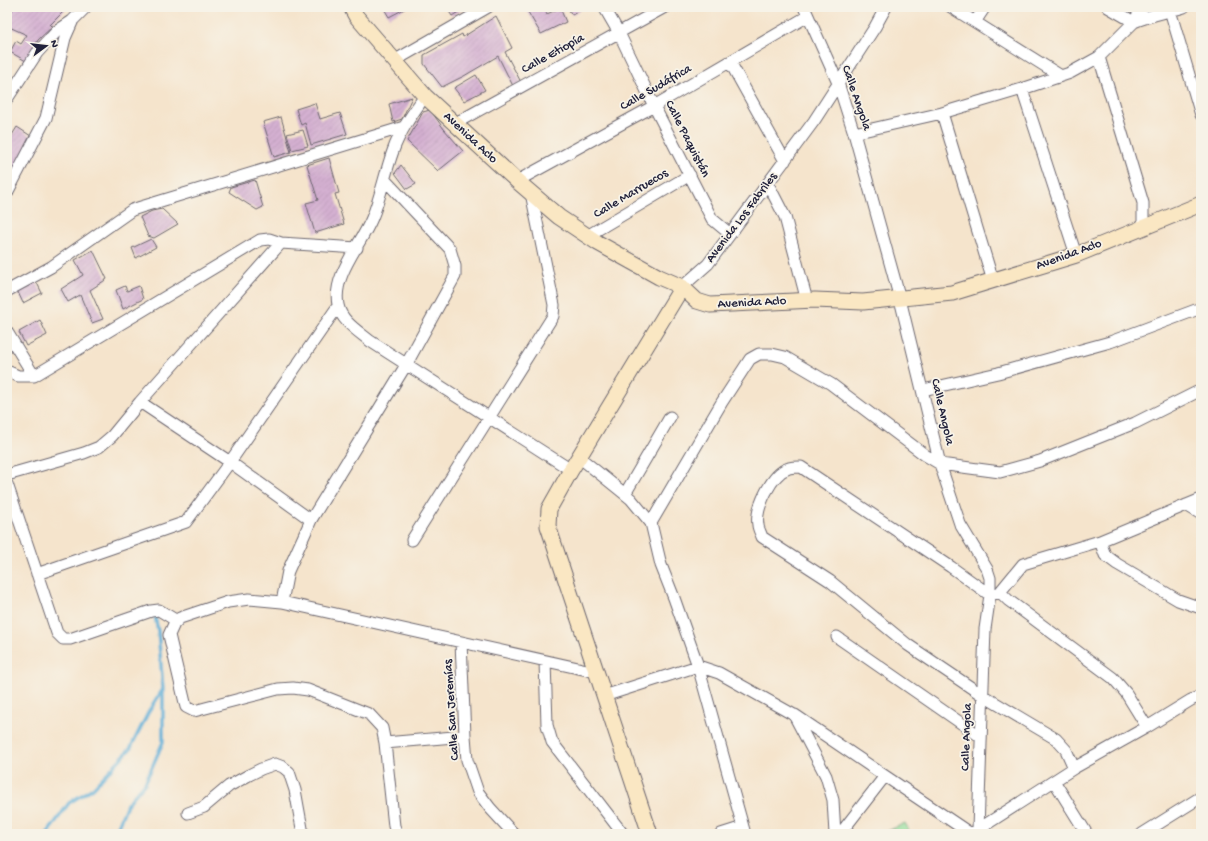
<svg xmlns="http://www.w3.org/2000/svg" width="1208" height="841" font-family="'Gochi Hand',sans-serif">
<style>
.grass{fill:#92dd99;stroke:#5a806a}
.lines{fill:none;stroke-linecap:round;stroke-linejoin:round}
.stream{stroke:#5bacd6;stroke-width:3.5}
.building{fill:url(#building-hatch)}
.street-casing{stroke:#6c666e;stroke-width:13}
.secondary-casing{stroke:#6c666e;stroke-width:17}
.street{stroke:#fff;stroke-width:11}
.secondary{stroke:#fae7c3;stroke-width:15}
.labels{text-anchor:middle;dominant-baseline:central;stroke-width:3.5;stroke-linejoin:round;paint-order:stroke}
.street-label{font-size:13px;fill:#22223b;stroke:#f7f3e8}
</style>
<defs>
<pattern id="building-hatch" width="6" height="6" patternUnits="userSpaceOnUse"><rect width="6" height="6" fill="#d4b0d1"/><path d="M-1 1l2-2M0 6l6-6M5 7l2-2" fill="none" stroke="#b697b4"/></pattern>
</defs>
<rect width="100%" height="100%" fill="#f7f3e8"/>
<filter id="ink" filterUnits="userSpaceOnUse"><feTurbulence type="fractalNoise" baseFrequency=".025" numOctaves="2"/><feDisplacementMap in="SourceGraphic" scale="8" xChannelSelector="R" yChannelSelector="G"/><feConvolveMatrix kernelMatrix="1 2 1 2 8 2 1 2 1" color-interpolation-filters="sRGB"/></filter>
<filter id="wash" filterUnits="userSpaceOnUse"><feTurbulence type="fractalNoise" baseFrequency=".012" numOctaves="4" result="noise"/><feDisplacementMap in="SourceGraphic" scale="16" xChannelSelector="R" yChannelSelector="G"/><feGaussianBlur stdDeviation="0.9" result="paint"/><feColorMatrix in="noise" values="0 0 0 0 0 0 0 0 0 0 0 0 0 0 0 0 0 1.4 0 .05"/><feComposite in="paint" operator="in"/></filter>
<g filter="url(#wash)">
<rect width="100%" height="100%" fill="#f5e4cc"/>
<path class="grass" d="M905,823l6,11h-30z"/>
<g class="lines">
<path class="stream" d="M47,834l22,-31 24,-15 37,-39 18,-36 15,-24 -5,-58 -3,-14
M115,834l12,-30 18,-21 18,-41v-52"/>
</g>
<g id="blocks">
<path class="building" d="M13,7h55l-18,18 3,1 -15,14 -12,21 -16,-9 6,-11 5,3 6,-9 -20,-9z
M383,7h25l-19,10z
M446,7h20l-14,9z
M525,7h18l4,7 13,-6 6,14 -25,12z
M567,7h19l-14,8z
M496,16l16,32 -7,4 17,32 -8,4 -16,-32 -34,20 -22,11 -18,-23v-9l38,-21 1,3z
M476,75l9,15 -21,11 -10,-13z
M412,97l-10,22 -9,3 -4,-18z
M315,103l5,16 20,-6 7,21 -36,11 -6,-22 -4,2 -5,-16z
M430,110l14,19 19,22 -25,20 -31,-30 16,-29z
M281,117l10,35 -17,5 -11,-35z
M17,127l17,11 -21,36 -6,-4v-15l5,-7 -5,-3v-2z
M303,130l5,16 -16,4 -5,-16z
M329,158l10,35 -4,1 9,30 -29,9 -9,-30 12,-3 -11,-35z
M401,165l15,19 -9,5 -12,-16z
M255,180l8,27 -6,3 -28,-18 2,-5z
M162,209l16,15 -24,14 -6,-2 -8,-19 12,-6z
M151,239l5,8 -20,11 -4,-10z
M93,250l14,29 -17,11 13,29 -11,4 -12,-28 -12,7 -7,-13 22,-14 -8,-15z
M35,279l7,14 -19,10 -6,-13z
M125,286l2,5 12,-5 4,13 -20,10 -7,-19z
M40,320l7,15 -21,11 -7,-14z"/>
</g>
</g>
<g filter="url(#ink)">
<use href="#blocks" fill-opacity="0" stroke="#6c666e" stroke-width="1"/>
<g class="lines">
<g class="street-casing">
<path id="street" d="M604,7l15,26 35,73 58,113 18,15
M804,7l34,76 16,50 46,166 40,165 20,60 27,45 3,9v17l-5,34 -7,200
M951,7l110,69
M1108,7l26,15
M1169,7l32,108
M975,22l10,-15
M1134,22c16,-7 33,-10 50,-15
M1099,57l44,146v24
M394,61l94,-54
M730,62l55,99
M1022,89l54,166
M425,96c-12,17 -25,35 -32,55 -8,22 -12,45 -21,67 -11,27 -40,57 -34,87 3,16 20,26 32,36l201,129
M7,99l30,-46 20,-22 15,-10
M942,113l51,168
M454,124l211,-117
M854,133l88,-20 80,-24 48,-16 29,-16 35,-35 8,-15
M517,181l137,-75 154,-90
M768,184l17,33 22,84
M7,193l39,-75 19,-80 8,-18 13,-13
M587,236l103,-61
M682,287l26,-23 106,-143 61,-94 11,-20
M7,291l44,-24 81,-57 9,-3 263,-80
M7,332l27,44
M7,371l11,5h16l226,-136 9,-1 12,4
M923,390l75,-17 112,-31 91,-34
M140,402l90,60 81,58
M579,457l52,42 20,24 10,42 13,33 24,68 47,168
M7,475l77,-22 15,-6 13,-11 28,-34 141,-159 76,5
M7,484l50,149 6,6h7l81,-28 8,-1 18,11
M625,494l45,-77
M1186,505l15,9
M651,523l71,-121 28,-43 9,-5h13l13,3 46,27 94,71 15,9 60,8 40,-11 95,-38 66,-33
M412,540l141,-224 1,-11 -23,-112
M1100,541l101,-42
M37,574l149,-52 44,-60 108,-156
M1000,592l8,8 105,78 13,15 21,34
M282,602l6,-31 23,-51 95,-155 49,-89v-10l-5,-17 -65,-69
M837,637l144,100
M461,642l4,94 2,24 11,32 12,16 24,26
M545,661l2,64 5,17 71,92
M604,696l94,-30 21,7 75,42 32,61 7,24 2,34
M795,715l90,61 -45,58
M385,743l80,-7
M1074,768l-8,-18 -10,-11 -74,-44 -74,-50 -78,-64 -68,-44c-1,-4 -4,-8 -4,-12 -3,-17 14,-52 31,-57 3,-1 8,-1 12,-1l150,100 39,28 10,-3 23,-28 77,-23 5,14 12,9 61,36 23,8
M885,776l86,58
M1054,781l33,53
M188,813l16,-6 25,-21 20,-11 12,-6 14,-5 8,3 6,5 6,18 8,44
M397,834l-3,-8 -9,-83 -3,-15 -13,-14 -61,-24 -15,-2 -15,1 -84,22 -8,-4 -17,-72 5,-11 6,-6 48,-16 21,-3 33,3 314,70
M721,834l22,-7
M971,834l103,-66 73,-41 44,-27 10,-4
M1142,834l59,-37"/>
</g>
<g class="secondary-casing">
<path id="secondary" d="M351,7l5,9 69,80 92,85 42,36 39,26 61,34 23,10 15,14 13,4 105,-5 48,2 89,-9 124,-38 125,-51
M650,834l-102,-308 1,-17 22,-39 111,-183"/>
</g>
<use href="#street" class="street"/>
<use href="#secondary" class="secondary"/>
</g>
</g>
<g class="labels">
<g class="street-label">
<text transform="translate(553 54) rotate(-29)">Calle Etiopía</text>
<text transform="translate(656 88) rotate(-30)">Calle Sudáfrica</text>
<text transform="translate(856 98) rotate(71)">Calle Angola</text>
<text transform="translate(470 138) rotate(43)">Avenida Aclo</text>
<text transform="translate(687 139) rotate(63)">Calle Paquistán</text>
<text transform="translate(631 194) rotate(-31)">Calle Marruecos</text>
<text transform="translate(742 218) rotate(-53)">Avenida Los Fabriles</text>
<text transform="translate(1069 255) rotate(-20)">Avenida Aclo</text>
<text transform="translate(752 303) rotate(-3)">Avenida Aclo</text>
<text transform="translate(942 412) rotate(77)">Calle Angola</text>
<text transform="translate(452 710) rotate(-94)">Calle San Jeremías</text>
<text transform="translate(967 737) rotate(-88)">Calle Angola</text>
</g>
</g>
<rect width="1208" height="841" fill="none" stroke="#f7f3e8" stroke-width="24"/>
<g transform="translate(46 46) rotate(75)" stroke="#f7f3e8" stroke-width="3" paint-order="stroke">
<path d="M0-3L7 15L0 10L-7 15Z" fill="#22223b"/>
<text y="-6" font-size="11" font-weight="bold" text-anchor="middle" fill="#22223b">N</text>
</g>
</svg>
